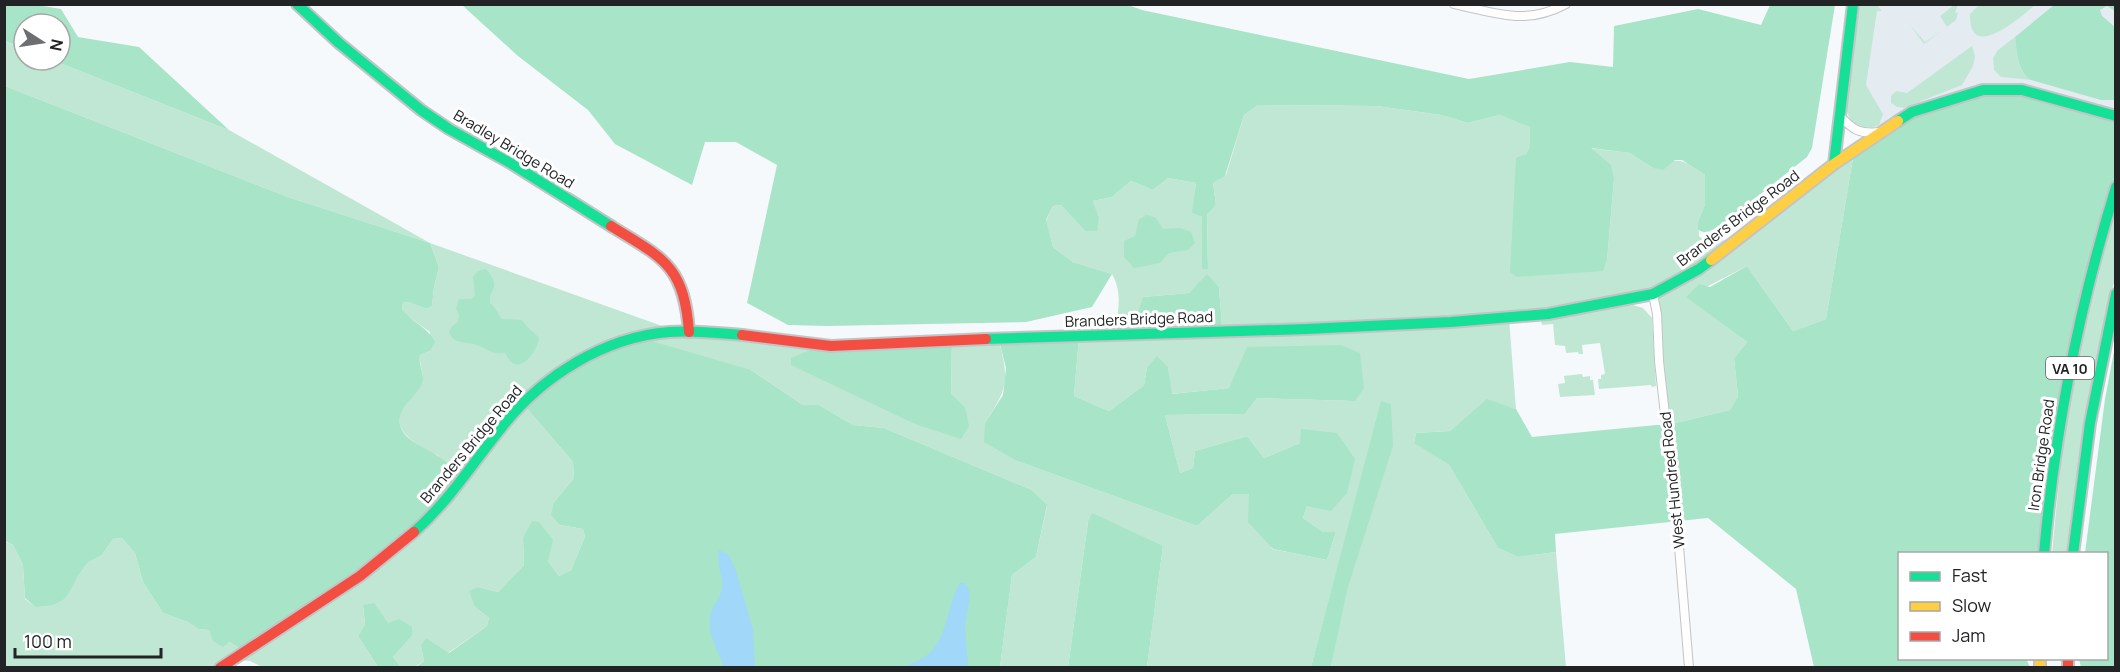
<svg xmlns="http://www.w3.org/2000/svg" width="2120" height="672" font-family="Manrope,sans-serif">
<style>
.built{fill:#e4ecf2}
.green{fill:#c0e7d4}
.forest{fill:#a8e4c8}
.water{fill:#a1d7f8}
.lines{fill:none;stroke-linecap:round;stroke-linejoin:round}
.street-casing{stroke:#c2c4c6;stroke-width:10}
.fast-casing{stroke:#c2c4c6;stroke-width:14}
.slow-casing{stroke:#c2c4c6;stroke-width:14}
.jam-casing{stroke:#c2c4c6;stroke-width:14}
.street{stroke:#fefeff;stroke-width:8}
.fast{stroke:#16e098;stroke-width:10}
.slow{stroke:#ffcf43;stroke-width:10}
.jam{stroke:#f24e42;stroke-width:10}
.labels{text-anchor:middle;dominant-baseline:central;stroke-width:6;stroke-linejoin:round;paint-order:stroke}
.shield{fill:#fff;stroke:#646566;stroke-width:1.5}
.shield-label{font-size:14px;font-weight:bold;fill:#212325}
.street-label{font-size:15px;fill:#212325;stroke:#fff}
</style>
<rect width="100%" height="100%" fill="#f6f9fc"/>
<path class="built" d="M1857,5h258v111l-252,17 -23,-19z"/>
<path class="green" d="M1862,5h15l5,6h-5l-11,74 17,29 -4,11c-19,7 -27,1 -33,-16l13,-102z
M1954,5h4l-3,7 3,1 -2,7 -32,24 -15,-20 16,18 22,-15 -7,-11z
M1979,5v-1l56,1c-14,12 -66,59 -65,9z
M2015,37c2,16 2,34 16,43l-30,-3 -7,-7 -1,-12 5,-8z
M4,41l20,8v11h28l177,70 201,113 249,89 137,15 -24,11 -1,7 174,42 -14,-12 1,-53 47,-2c10,41 9,48 -14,83l32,38 180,65 36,-32h17l22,55 55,11 9,-28h-13l-20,-14 4,-12 -7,-63 -36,15 -17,-22 -52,15 -2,17 -13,5 -15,-58 80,-1 12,-16 98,3 -126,-13 -58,6 -3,-27 -21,1 -3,17 -35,26 -35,-15 5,-59 430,-19 7,91 -29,-9 -37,31 -34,2 -2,9 35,23 49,83 20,9 38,-5 10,115h-235l51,-266 -71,266h-164l16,-121 -75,-24 -20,145h-68l12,-92 24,-18 11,-51 -15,-16 -148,-62 -31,-3 -34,-20h-16l-52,-35 -204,10 -106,126 -2,-50c-17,-9 -49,-22 -37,-47 4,-10 16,-16 20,-26 3,-10 -3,-16 -2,-28l10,-4v-19l-24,-17 -4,-6 1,-6 7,-1 17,7 5,-3 2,-19 5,-20 -9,-24 -142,-46 -283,-111z
M1972,46l3,10 -2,10 -11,19 -58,23 -7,-1 -6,-4v-7l5,-5 11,2z
M1258,105l119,1 64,9 27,8 32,-8 31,12 -1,19 -4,8 77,116 4,-9 7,-82 -25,-31 41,5 23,15c29,-11 26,-10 52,7v30l-7,16 1,15 10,10 18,-7c-18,16 -36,32 -58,42 -25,12 -53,15 -80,20 -120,22 -245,20 -367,25l-3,-39 -12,-12 -18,18 -46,4 5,23 37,4 4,4 -74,1c4,-20 7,-37 -3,-55l-39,-12 -20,-15 -7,-26 7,-15 8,-1 24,26 14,-14 -6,-16 19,-4 19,-16 22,9 15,-12 28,5 -3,30 9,4v51l6,1 -1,-54 9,-10 -3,-22 13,-8 18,-60z
M1854,152l-28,167 -33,12 -46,-65 -60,31 60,45 -13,16 4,38 -8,14 -63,15 -14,-131 14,-5z
M2115,210v69l-5,18 -40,256 -18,1c5,-55 10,-111 21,-165 11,-60 27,-119 42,-179z
M1633,305l10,3 9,10 4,68 -4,1 -1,-2 -52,4 -1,-10h3v-4l4,-1 -5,-31 -18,2 1,9h-4l-1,-2 -12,1 -1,-7 -10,-1 -2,-21 -11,1 -1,-4 2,-3z
M1582,374l1,3 7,-1v4h3l2,15 -35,2 -2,-13 7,-1 -1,-7z
M523,404l50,58 1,16 -20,24 6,23 23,4 2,8 -14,33 -12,6 -11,-15 -25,-23 1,27 -26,27 -20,-5 -3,20 14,11 -2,8 -39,27 -27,-7 3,15 -9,6h-14l-8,-10 19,-21 -24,-13 -25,-18 2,19 -7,12 20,31 -114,1 -14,-7 -16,-1 164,-110z
M122,538l13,15 8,29 20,31 25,9 10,7 11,1 36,22 -25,15 -215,1 -1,-127 9,4 10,20 2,34 10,8c39,0 31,-19 51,-42 4,-5 11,-6 16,-10 4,-5 7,-11 11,-16z"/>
<path class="forest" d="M4,5h33l24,4 17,28 61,10 90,83 -177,-70h8v-36h-36v25l-19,-8z
M462,5h666l14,5 327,69 101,-17 43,5 1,-41 84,-17 63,16 9,-20h65l-23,143 -5,9 -87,69 -14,7 -8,-3v-9l7,-16v-30l-23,-15h-7l-12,10 -10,-2 -23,-15 -39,-5 20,17 3,14 -7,82 -4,10 -86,6 -7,-5 6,-114 10,-4 4,-8v-19l-30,-12 -32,8 -27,-8 -64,-9 -119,-1 -14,10 -19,61 -12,7 3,22 -9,10 1,54h-6v-52l-10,-4 4,-30 -28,-5 -15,12 -22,-9 -19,16 -19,4 6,16 -2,14h-12l-24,-26 -8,1 -7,14 7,27 20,15 39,12 -20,33 -66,15 -199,4 -39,-1 -41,-22 30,-138 -41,-23h-31l-13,43 -77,-41 -27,-34 -70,-54z
M2054,5h61v6l-8,-5 -7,4 2,6 13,11v73h-14l-70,-20c-14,-9 -14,-28 -16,-43z
M5,86l283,111 142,46 9,24 -5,20 -2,19 -5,3 -18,-7 -6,1 -1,6c10,14 25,17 33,33l-5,9 -10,4c-2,14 7,20 1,31 -8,14 -24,21 -21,39 3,10 10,15 19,20 10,6 27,13 32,24 9,21 -22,48 -35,61l-171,122 -16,-10 -6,5 -10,-6 -4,-11 -11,-1 -10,-7 -25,-9 -20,-31 -8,-29 -13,-15 -9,1c-4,5 -7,11 -11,16 -5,4 -12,5 -16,10 -20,24 -12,42 -51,42l-10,-9 -2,-33 -10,-20 -8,-4z
M2019,92l96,27v63l-32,115 -40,256 -143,1v104l126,1 4,8h-216l-18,-78 -88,-71 -153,16 1,18 -38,5 -20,-9 -49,-83 -35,-22 2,-10 34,-2 37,-32 29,10 16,28 124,-12h11l63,-15 8,-14 -4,-38 13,-16 -61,-45 13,-13 11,3 37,-21 46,65 33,-12 28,-167 60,-38 70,-21z
M1147,215l9,3 7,11 17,-1 11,4 4,11 -7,7 -19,3 -9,10 -26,5 -10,-11v-16l11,-5 4,-17z
M486,269c7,8 12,16 4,26v8c6,4 7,10 12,16l20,1c5,8 11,11 17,18 -1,10 -16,36 -29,23 -2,-2 -3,-5 -5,-8 -17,1 -15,-4 -29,-8 -10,-4 -21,0 -27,-12l2,-6 7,-5 1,-8 -3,-5 3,-10h12l4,-4 -2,-18 5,-6z
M1207,274l12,13 3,39 -33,2 -4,-4 -37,-4 -10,-8 5,-15 46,-4z
M1079,337l-5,59 35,15 35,-26 3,-17 10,-12 11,11 4,27 57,-6 18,-41 94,-2 19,8 4,35 -9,13 -98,-3 -12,16 -80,1 15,58 13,-5 2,-17 52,-15 17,22 36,-15 1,-14 36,4 18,26 -8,34 -16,18 -24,-5 -4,12 20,14h13l-9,28 -54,-11 -25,-27 1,-28h-16l-36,32 -180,-65 -33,-19 1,-19 18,-28 3,-27 -7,-28z
M641,338l110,32 52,35h16l34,20 31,3 148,62 15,15 -11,52 -24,18 -12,92 -585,1 9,-7 -3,-15 5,-8 23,15 38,-27 2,-8 -14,-11 -6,-16 9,-4 20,5 26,-27 -1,-27 9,-17 7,1 14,18 -5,21 11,15 12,-6 14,-33 -2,-8 -23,-4 -9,-10 3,-13 20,-24 -1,-16 -50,-58 37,-32z
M952,342l-1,52 14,13 4,19 -8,13 -46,-15 -124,-59v-7l25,-11z
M2115,346v321h-34l-2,-8 27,-1v-104l-21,-1 20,-154z
M1381,401l10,3 2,42 -46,144 -16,77h-20z
M1092,513l71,33 -16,121h-79l20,-145z
M374,603l14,20 11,-4 13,8v9l-19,21 8,10h-23l-20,-31 7,-12 -2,-19z"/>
<path class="water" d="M719,550l10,5 7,16 17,58 2,38h-31c-6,-17 -18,-34 -13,-54 2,-9 10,-15 11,-25 1,-13 -6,-25 -3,-38z
M960,583h4l4,5 2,7 -5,32 3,40h-65c7,-3 16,-6 22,-10 23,-16 21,-51 35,-74z"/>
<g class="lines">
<g class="street-casing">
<path id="street" d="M1454,4c43,9 71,22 112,0
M1839,115c15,16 20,19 42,17
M1653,294l4,20 2,47 18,161 12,146"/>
</g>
<g class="fast-casing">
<path id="fast" d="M297,4l42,39 82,67 28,19 63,35 99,62
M1898,121l14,-9 71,-22h39l94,26
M1834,164l19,-160
M986,339l321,-10 144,-7 97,-8 105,-20 46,-25 12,-9
M414,532c36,-32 58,-68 88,-105 39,-50 102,-90 167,-95 24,-2 49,1 73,3
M2044,554c11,-125 35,-247 72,-367
M2073,554l17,-131 26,-129"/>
</g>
<g class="slow-casing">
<path id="slow" d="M1711,260l123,-96 64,-43
M2040,658v10"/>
</g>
<g class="jam-casing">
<path id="jam" d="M611,226c52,32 73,39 78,106
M742,335l89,11 155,-7
M2068,658v10
M220,668l140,-92 54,-44"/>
</g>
<use href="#street" class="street"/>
<use href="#fast" class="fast"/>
<use href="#slow" class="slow"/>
<use href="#jam" class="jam"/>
</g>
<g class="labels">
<rect class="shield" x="2046" y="357" width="48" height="22" rx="4.5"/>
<g class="shield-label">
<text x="2070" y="368">VA 10</text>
</g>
<g class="street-label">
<text transform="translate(514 149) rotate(31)">Bradley Bridge Road</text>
<text transform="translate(1738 218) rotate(-37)">Branders Bridge Road</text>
<text transform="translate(1139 319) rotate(-2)">Branders Bridge Road</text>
<text transform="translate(471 444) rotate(-50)">Branders Bridge Road</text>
<text transform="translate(2041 455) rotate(-82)">Iron Bridge Road</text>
<text transform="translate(1672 480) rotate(-96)">West Hundred Road</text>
</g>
</g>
<rect width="2120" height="672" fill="none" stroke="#212325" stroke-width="12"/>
<rect x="1898" y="552" width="210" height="108" fill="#ffffff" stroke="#a6a7a8" stroke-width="1.5"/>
<rect x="1910" y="572" width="30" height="9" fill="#16e098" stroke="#a6a7a8" stroke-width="1.5"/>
<text x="1952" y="582" font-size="18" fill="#212325">Fast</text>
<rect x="1910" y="602" width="30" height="9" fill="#ffcf43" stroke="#a6a7a8" stroke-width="1.5"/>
<text x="1952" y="612" font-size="18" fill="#212325">Slow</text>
<rect x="1910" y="632" width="30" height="9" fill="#f24e42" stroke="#a6a7a8" stroke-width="1.5"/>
<text x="1952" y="642" font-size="18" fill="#212325">Jam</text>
<g transform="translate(42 42) rotate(102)"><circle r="28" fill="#ffffff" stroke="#a6a7a8" stroke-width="1.5"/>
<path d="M0-4.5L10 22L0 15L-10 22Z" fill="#6c6e70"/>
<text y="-9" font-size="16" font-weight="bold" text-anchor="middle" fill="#212325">N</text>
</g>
<path d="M15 648v9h146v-9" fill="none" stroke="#212325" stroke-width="3"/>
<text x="24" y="648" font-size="18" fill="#212325" stroke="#ffffff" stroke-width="4.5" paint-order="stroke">100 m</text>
</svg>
